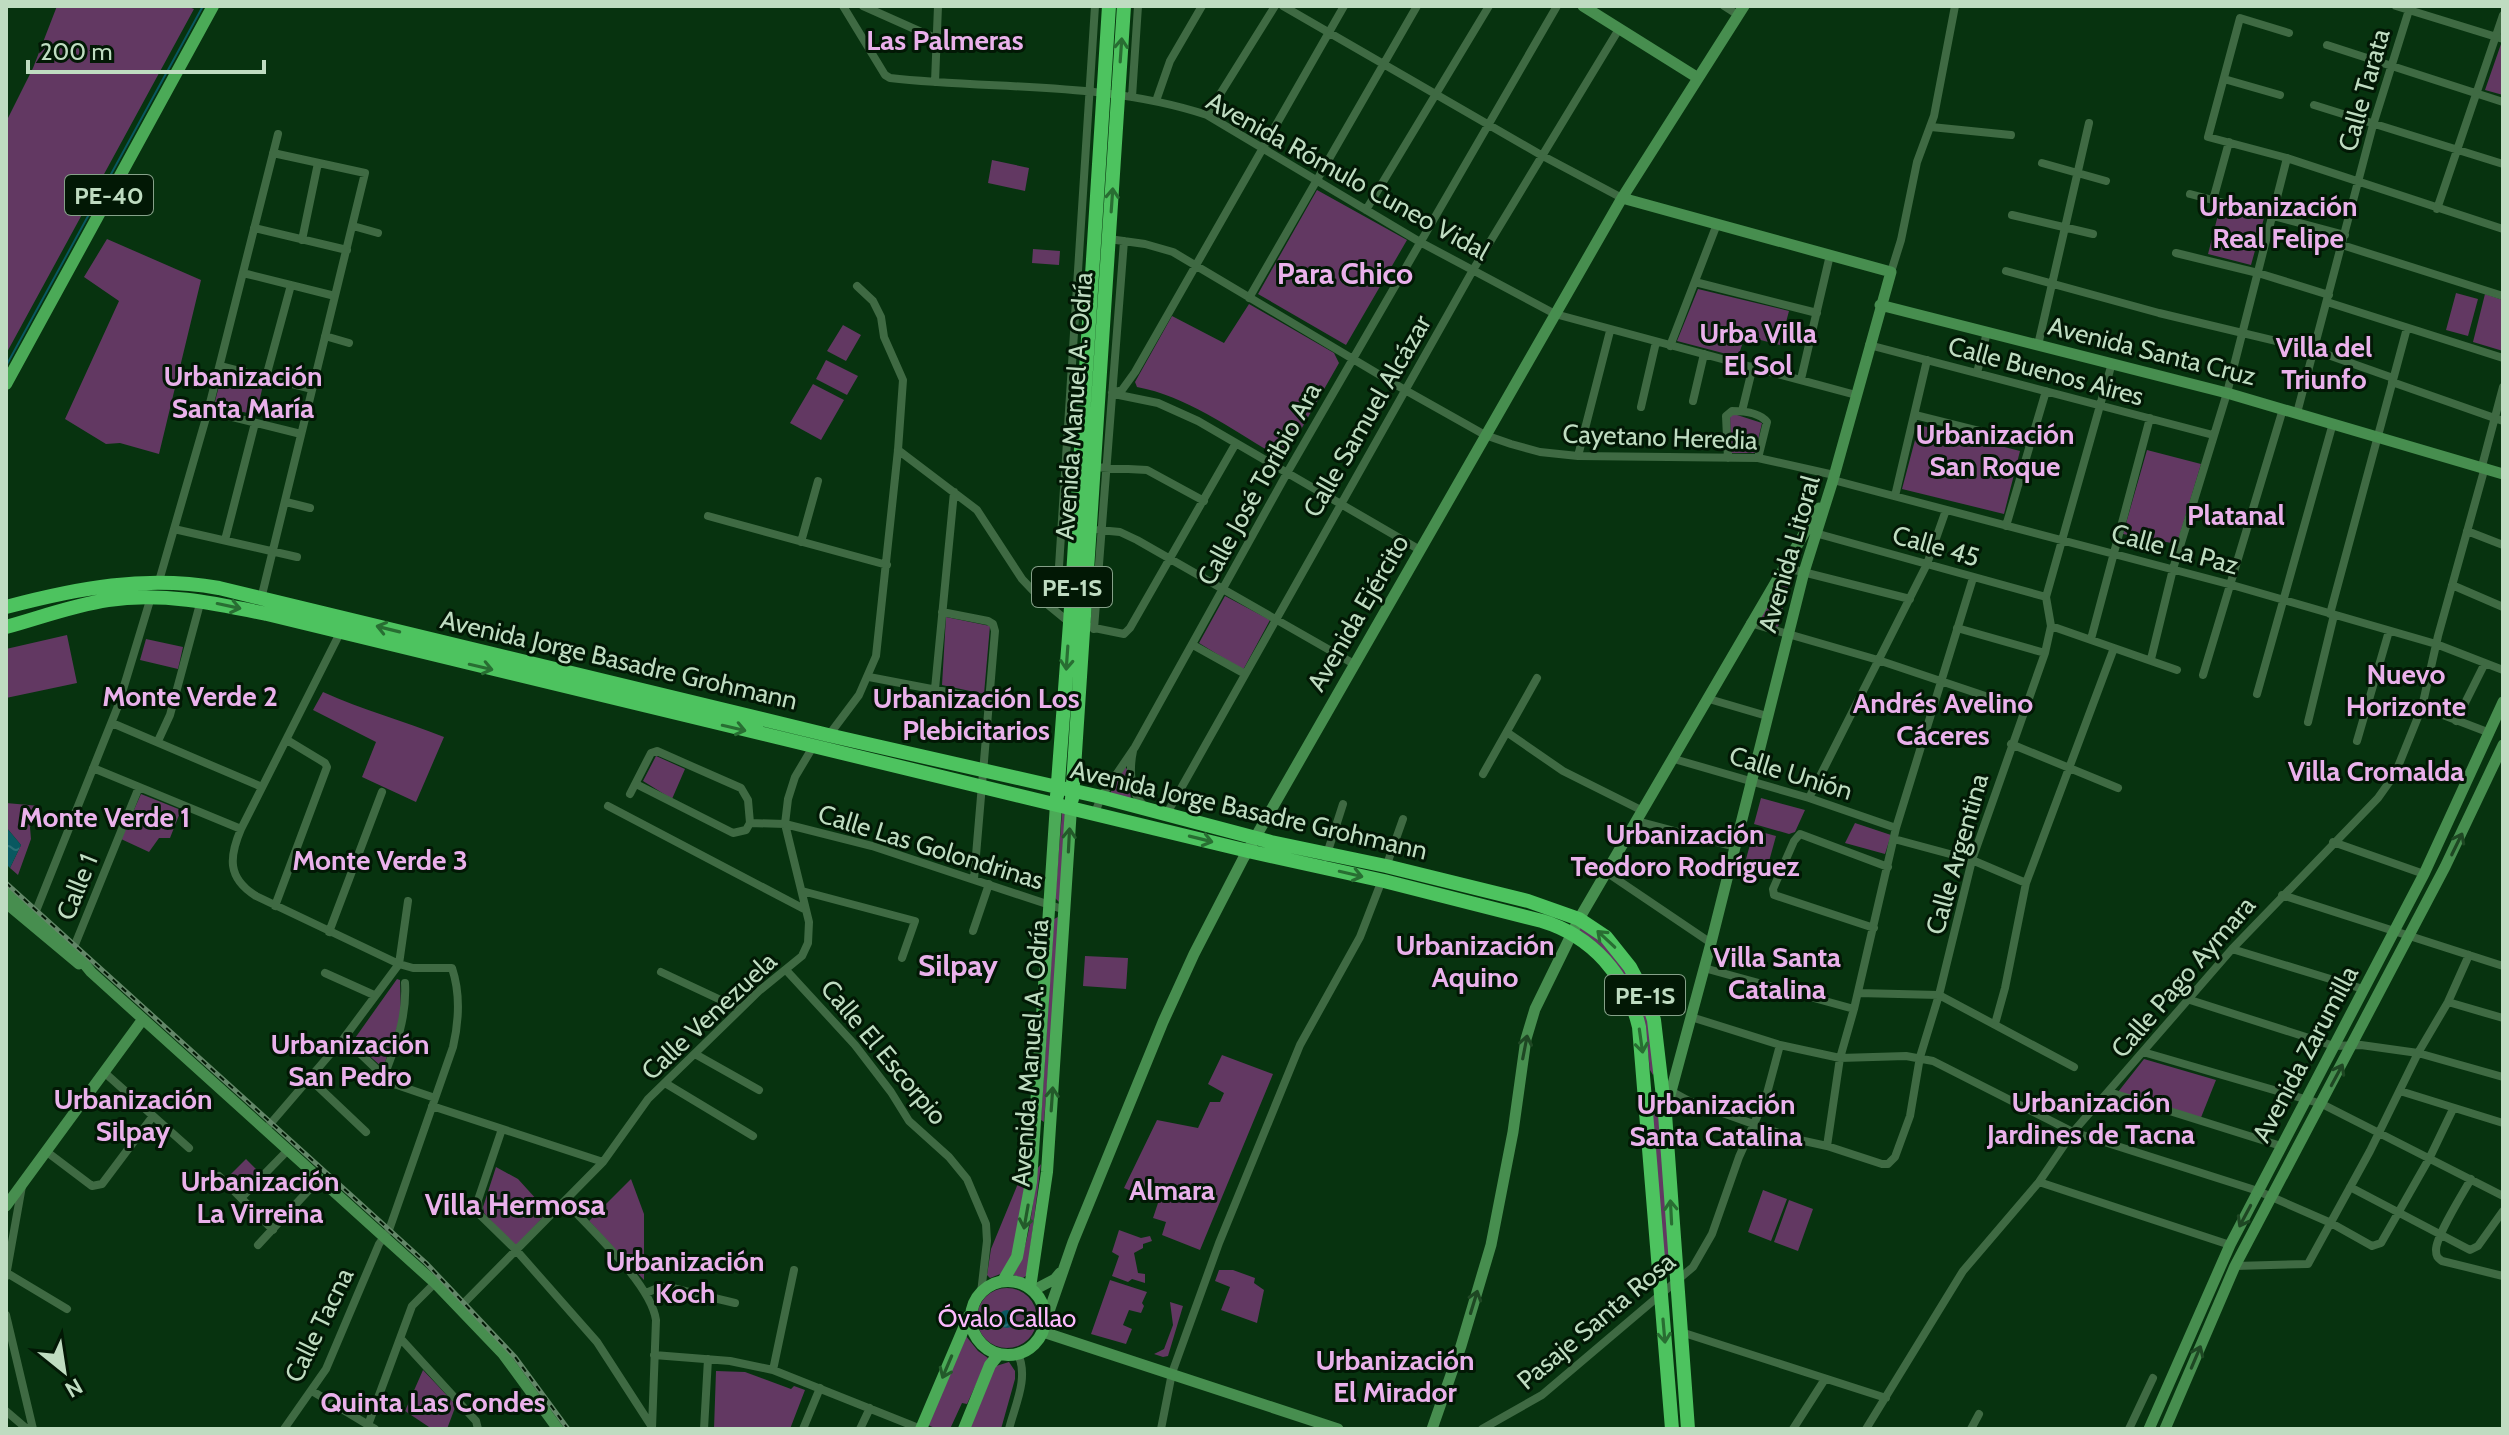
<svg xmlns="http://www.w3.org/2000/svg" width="2509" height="1435" font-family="Cabin,sans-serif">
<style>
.green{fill:#623862}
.water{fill:url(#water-ripples)}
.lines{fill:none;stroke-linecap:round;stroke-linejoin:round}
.stream{stroke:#095860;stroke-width:2}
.street{stroke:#3f6a43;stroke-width:8}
.secondary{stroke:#478e4f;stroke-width:11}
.primary{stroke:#4baa57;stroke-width:12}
.highway{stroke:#4dc35f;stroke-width:14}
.rail-casing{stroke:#638768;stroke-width:5}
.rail{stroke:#021805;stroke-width:2;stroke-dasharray:6;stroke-linecap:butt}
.oneway{stroke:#286e32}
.oneway2{stroke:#235a2a}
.oneway3{stroke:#1e4723}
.labels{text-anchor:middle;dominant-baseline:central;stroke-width:6;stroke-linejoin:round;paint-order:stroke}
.shield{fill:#021805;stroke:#86a189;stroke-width:2}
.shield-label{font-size:24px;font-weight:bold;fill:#bfdcc1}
.street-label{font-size:26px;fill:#bfdcc1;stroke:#021805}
.park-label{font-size:26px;fill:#fdbafe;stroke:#021805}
.neighbourhood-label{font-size:28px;font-weight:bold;fill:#eab1eb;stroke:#021805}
.quarter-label{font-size:30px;font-weight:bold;fill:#eab1eb;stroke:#021805}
</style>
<defs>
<pattern id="water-ripples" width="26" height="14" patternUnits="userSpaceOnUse" patternTransform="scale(2)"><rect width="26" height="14" fill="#095860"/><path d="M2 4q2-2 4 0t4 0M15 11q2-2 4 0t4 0" fill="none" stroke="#2b6f75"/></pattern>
</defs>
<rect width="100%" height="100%" fill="#07330f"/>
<path class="green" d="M57,6h129l8,3 -188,345v-232l27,-54z
M2501,44l2,1v50l-18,-5z
M992,160l37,8 -4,23 -37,-8z
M1317,190l90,50 -61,105 -88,-51z
M2220,207l44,11 -13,47 -43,-11z
M107,239l94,41 -42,174 -39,-11 -14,1 -41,-25 54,-118 -35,-24z
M1033,249l27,2 -1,14 -27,-2z
M1698,289l91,22 -9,34 -35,-9 -7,21 -61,-16z
M2456,293l22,6 -10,37 -22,-6z
M2485,294l18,6v51l-30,-9z
M1249,304l85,49 5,10 -52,91 -10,2c-43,-25 -90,-60 -140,-69l-2,-5 37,-66 52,27z
M843,325l18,10 -15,26 -19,-10z
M826,360l32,16 -11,19 -31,-16z
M223,371l41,10 -8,34 -42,-10z
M813,384l31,16 -23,40 -31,-17z
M1734,414l28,9 -7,30h-24l-1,-38z
M1919,425l101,26 -16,63 -102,-25z
M2147,450l54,14 -24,80 -54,-10z
M1788,572l3,3 -13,52 -2,2 -16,-4 -2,-4z
M1225,596l45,24 -27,50 -44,-27z
M946,617l44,9 -6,68 -42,-9z
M67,635l10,48 -71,15v-49z
M146,639l37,8 -5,22 -38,-9z
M323,692c40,18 81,29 121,45l-28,65 -54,-25 14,-35 -63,-32z
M656,756l29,13 -13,30 -29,-18z
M1125,767l2,2 4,30 -22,-4z
M141,794l40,16 -11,28h-11l-10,14 -28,-13z
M1761,798l44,12 -10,22 -6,2 -35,-10z
M6,803l34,3 -10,21 1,12 -13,36 -8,-7 11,-23 -15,-18z
M1062,813h3l-4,88 -2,1 -4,-4z
M1855,823l36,12 -6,19 -40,-11z
M1754,830l22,6 -11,40 -22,-6z
M1058,917l2,3 -16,202 -3,-2 13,-201z
M1582,926l26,21 14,15 25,50 8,59 -2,4 -3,-5 -4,-34 -52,-95 -15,-11z
M1085,956l43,2 -2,31 -43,-3z
M397,979l3,1 1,36 -18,52 -30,-27z
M1222,1055l51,19 -73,176 -38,-15 4,-13 -13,-4 5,-15 -34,-15 33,-68 41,8 12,-26h10l4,-9 -16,-9z
M2144,1059l72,21 -16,40 -82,-28z
M1655,1097l3,4 12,163 -3,4 -4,-2 -12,-167z
M246,1159l14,14 -18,17 -14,-13z
M1041,1164l-14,111 -4,3 -10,-3c17,-27 20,-74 24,-106z
M496,1167l22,12 30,33 -33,35 -31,-34 -1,-6z
M1024,1169l2,10 -14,78 -9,16 -13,5 -3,-3 4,-26z
M631,1179l13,35v66l-55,-59z
M1763,1190l24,9 -16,42 -23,-9z
M1789,1200l24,9 -15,42 -24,-9z
M1119,1230l22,8 9,-2 2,5 -9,3v4l-9,5 4,20 7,1v9l-13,-4 -4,3 -16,-6 7,-20 -7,-4z
M1219,1270h14l22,8 -1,5 10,7 -7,33 -36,-13 9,-23 -15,-6z
M1110,1280l37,12 -5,11 2,3 -3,7 -12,-3 -6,15 9,4 -6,15 -35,-10z
M977 1318a30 30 0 1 1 60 0a30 30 0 1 1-60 0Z
M1170,1302l13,4 -15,50 -5,1 -9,-3 10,-5 9,-24z
M966,1336l12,15 10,7 -21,46 -5,-1 -12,26h-13l-9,-4z
M1009,1362l6,9v8l-14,50h-32l22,-57 5,-6z
M423,1370l33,35 -9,24h-15l-27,-18z
M716,1371l29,1 46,17 3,-3 11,4 -15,39h-76z"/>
<path class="water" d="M6,827l15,18 -11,23 -4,-4z
M998 1319a9 9 0 1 1 18 0a9 9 0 1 1-18 0Z"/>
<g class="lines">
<path class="stream" d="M6,366l197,-360"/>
<path class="street" d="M843,6l42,69 5,3c106,12 214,3 317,37l213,127 135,72 301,81
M863,6l74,33
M1283,6l258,149 81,43
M1724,6l14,9
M2396,6l107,33
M2289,33l-49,-15 -32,119 79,21 216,71
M2327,45l176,57
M2224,79l56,16
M935,82l3,-76
M1132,97l6,-91
M1156,101l14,-40 32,-55
M2314,105l189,59
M1207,115l68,-109
M1931,127l80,8
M2042,163l64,18
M2190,194l155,41
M2213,200l16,-58
M2437,209l66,-194
M1366,210l123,-204
M2012,215l81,19
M353,226l25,7
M254,228l93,22
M1109,239l36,5 28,8 232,138 80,45 26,9 29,8 38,4 180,2 76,17
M302,240l16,-77
M2342,245l161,51
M2176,253l82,20 71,22
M2006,271l153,42 155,37 79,28
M1891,272l10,-32 16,-78 17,-46 21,-110
M243,273l92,23
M1695,282l122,31
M1249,298l168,-292
M2327,302l176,56
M325,336l24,7
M1869,345l344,90
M2038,345l51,-222
M1670,346l47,-122
M220,366l92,23
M1977,373l10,-41
M266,377l25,-92
M1801,379l29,-124
M2392,382l111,39
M1112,393l10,-3 13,-18 209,-366
M1114,394l44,9 40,18 222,129
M1693,401l11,-47
M1641,407l15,-65
M208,411l93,23
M1742,411l11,-45
M2297,413l76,-288 36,-115
M1915,415l116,29
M898,450l79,60 45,69 20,21 28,23 54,11 6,-6 106,-185
M1578,456l32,-125
M1728,458l-2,-42 6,-5c12,0 28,2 35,11l-9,36
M2482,466l21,-79
M1091,467l56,3 57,31
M1833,480l399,105 204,59 67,26
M1895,496l32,-136
M286,502l24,6
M708,516l179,49
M2006,526l40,-135
M174,529l123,28
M1099,530l21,2 17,8 217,124
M2467,531l36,14
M1815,533l231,64
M225,540l30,-117
M801,542l17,-61
M1783,567l127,32
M159,581l49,-170 70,-277
M2452,585l51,22
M1072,591l-14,-9 37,-576
M261,599l104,-426 -92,-20
M942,612l46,9 5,3 2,7 -21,248
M2330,614l77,-286
M1750,623l128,37 146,49
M2051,626l126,44
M1957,628l88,25
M1094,629l30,-388
M2091,639l59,-221
M1193,645l52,29
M2151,659l22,-90 54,-176 60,-235
M2203,675l80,-266
M869,677l120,23
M935,689l19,-197
M2257,694l76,-271
M1709,699l58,17
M2422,707l68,26
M2456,721l29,-58
M2308,722l26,-107
M112,723l150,64
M1508,733l55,38 80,40
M829,735l30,-40 17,-39 22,-206 5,-70 -19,-43 -3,-20 -8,-16 -16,-15
M158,741l12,-26 31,-115
M2357,741l32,-110
M2011,744l107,44
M1133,751c-4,19 -3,41 11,55
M1674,759l135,39 87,30
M93,768l148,61
M1483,774l54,-96
M636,784l97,49 13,-3 4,-7 35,1 87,22 193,64
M630,794l21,-41 6,-2 84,37 7,12 2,23
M1809,798l118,-234 19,-54
M608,806l198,104
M1095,813l6,-16 34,-50 152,-274 270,-467
M1166,815l307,-545 146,-241
M1637,821l98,26
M1894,839l78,21 54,23
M2333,842l91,32
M1326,857l17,-53
M1386,867l17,-48
M1606,872l105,71
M802,891l113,30 -13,37
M2282,895l221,71
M275,906l52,-139 -2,-4 -38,-23
M34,916l84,-210 33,-109
M1874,928l-100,-33 -1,-6 21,-48 6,-7 88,33
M973,931l16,-47
M329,932l53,-140
M2232,949l131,40
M72,952l67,-165
M1704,968l150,41
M786,970l69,75 36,47 18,29 40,36 18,22 19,45 1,17 -6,52
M661,972l79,37
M325,973l49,22
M1858,993l81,2 135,72
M2187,999l147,47 27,-1 57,8 85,24
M2448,1002l55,16
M1691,1017l89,28 60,13 66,-2 27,5 140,71 185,59 73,32 41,23 9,-3 49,-86 23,-48
M1995,1024l10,-36 21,-105 88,-235
M344,1038l47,45 44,15
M2143,1052l179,52 181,92
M695,1054l64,36
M105,1073l84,75
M384,1076c12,-31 23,-59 21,-93
M310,1079l56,53
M665,1083l88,53
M1667,1089l22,12 106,38 32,7 55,18h6l7,-7 15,-41 10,-59 19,-62 33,-135 73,-207 6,-27 -5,-29 66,-234
M2400,1091l103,32
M2109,1092l172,54
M432,1106l171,56
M502,1129l-24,71 1,14 37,36 81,92 55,85
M265,1130l79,-92 55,-74 9,-63
M1827,1146l13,-88 14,-49 42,-181 77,-250
M47,1152l45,34 10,-2 51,-68
M219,1176l54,54
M2471,1179c-8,14 -35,57 -35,71 0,7 2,8 6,11l61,15
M2039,1182l191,63
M2350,1187l120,63 8,-4 25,-35
M241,1198l47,-48
M566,1202c25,28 85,82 90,118l-4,108
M258,1245l62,-67
M2235,1266l73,-2 62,-113 48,-98 30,-51 21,-47
M7,1273l60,36
M6,1276l16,-90
M646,1293l14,-6h8l67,16
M459,1308l144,-146 45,-63 111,-108 43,-35 6,-13 1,-21 -24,-98 3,-25 7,-22 19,-32
M6,1315l27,114
M1681,1332l205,66
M401,1339l75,82 2,8
M654,1355l76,6 43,9 148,59
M773,1370l21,-100
M312,1391l63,38
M6,1411l21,18
M368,1425l44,-119 23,-23
M284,1429l42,-60 53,-125 10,-14 64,-183c6,-26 8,-52 -1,-79h-39l-14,-4 -143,-68c-29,-18 -27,-39 -15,-67l101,-200
M704,1429l4,-70
M803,1429l17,-41
M860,1429l10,-21
M1009,1429c6,-24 20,-51 9,-75
M1161,1429l11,-56 47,-130 81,-198 60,-108 22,-57
M1482,1429l60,-34 151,-128 19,-33 27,-77 27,-60 14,-52
M1793,1429l32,-50
M1866,1429l97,-158 76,-89 34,-50 159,-183 146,-151 17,-24 27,-67 16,-71 47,-169
M1971,1429l8,-15
M2129,1429l24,-51"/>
<path class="secondary" d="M1583,6l115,72
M1622,198l269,74 -58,208 -29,92 -93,371 -45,167
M1880,305l347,88 276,81
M6,890l67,60 18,22 344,311 68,71 55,75
M6,903l73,61
M6,1206l137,-187
M1034,1290l21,-11 5,-6
M1045,1323l28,-81 90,-220 31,-68 49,-95 379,-661 122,-192
M1043,1332l295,97
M1432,1429l29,-83 30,-101 22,-113 13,-93 9,-30 44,-90 240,-411
M2149,1429l81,-184 194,-371 79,-172
M2165,1429l70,-163 210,-399 58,-122"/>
<path class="primary" d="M6,384l207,-378
M971 1318a37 37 0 1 1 74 0a37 37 0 1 1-74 0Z
M1003,1281l14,-24 14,-75 25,-378
M1030,1288l17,-116 24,-364
M921,1429l48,-113
M964,1429l26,-64 9,-11"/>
<path class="highway" d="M6,607c72,-19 139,-32 213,-19l609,147 273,62 170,45 115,24 142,35 51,18 27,18 24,30 18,34 6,19 11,94 23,315
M6,627c33,-9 68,-22 102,-27 54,-8 106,3 159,14l981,237 136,30 158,40c50,15 85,55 97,106l33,402
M1057,796l13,-173 39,-617
M1072,799l52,-793"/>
<g class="rail-casing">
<path id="rail" d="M6,883l420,380 89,94 53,72"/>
</g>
<use href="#rail" class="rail"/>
</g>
<defs><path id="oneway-shaft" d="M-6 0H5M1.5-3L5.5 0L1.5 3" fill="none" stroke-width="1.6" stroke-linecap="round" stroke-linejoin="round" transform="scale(2)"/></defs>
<g class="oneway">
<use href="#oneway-shaft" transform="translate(1121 50) rotate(-86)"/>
<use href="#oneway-shaft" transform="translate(1112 200) rotate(-86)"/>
<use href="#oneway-shaft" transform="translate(229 606) rotate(12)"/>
<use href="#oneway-shaft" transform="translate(388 629) rotate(-166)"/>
<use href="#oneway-shaft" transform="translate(1067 658) rotate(94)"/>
<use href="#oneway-shaft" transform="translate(481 667) rotate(13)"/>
<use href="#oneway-shaft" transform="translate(734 728) rotate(13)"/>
<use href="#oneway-shaft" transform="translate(1201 839) rotate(14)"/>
<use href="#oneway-shaft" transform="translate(1351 874) rotate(13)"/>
<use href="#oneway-shaft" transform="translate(1606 939) rotate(-137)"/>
<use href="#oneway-shaft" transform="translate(1641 1041) rotate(82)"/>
<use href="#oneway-shaft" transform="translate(1671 1212) rotate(-93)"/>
<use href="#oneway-shaft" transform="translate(1664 1331) rotate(85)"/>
</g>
<g class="oneway2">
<use href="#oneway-shaft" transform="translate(1069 840) rotate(-87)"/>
<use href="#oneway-shaft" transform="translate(1052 1099) rotate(-86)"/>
<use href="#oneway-shaft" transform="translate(1026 1217) rotate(100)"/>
<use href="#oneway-shaft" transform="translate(947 1367) rotate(113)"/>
</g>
<g class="oneway3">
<use href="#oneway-shaft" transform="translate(2457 844) rotate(-64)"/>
<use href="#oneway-shaft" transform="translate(1525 1047) rotate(-79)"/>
<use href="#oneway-shaft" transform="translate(2337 1075) rotate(-62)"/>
<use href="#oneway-shaft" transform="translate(2245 1216) rotate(118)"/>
<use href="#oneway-shaft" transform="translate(1474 1302) rotate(-73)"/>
<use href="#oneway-shaft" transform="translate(2196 1357) rotate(-67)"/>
</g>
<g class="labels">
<g class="shield">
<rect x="65" y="175" width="88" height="40" rx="6"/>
<rect x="1032" y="567" width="80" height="40" rx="6"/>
<rect x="1605" y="975" width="80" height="40" rx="6"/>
</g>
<g class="shield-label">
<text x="109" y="195">PE-40</text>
<text x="1072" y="587">PE-1S</text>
<text x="1645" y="995">PE-1S</text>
</g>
<g class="street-label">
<text transform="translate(2364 90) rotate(-74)">Calle Tarata</text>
<text transform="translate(1348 176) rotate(29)">Avenida Rómulo Cuneo Vidal</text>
<text transform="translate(2152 351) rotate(14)">Avenida Santa Cruz</text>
<text transform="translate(2046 371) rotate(15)">Calle Buenos Aires</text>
<text transform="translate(1074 406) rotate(-86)">Avenida Manuel A. Odría</text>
<text transform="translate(1367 416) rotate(-60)">Calle Samuel Alcázar</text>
<text transform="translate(1660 437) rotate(2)">Cayetano Heredia</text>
<text transform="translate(1259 484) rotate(-61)">Calle José Toribio Ara</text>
<text transform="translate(1936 546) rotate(16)">Calle 45</text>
<text transform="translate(2175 549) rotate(15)">Calle La Paz</text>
<text transform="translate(1789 554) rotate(-74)">Avenida Litoral</text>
<text transform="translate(1358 613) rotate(-60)">Avenida Ejército</text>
<text transform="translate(619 660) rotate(13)">Avenida Jorge Basadre Grohmann</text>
<text transform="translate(1791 773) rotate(17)">Calle Unión</text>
<text transform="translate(1249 810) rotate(13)">Avenida Jorge Basadre Grohmann</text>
<text transform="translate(931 847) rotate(17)">Calle Las Golondrinas</text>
<text transform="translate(1957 854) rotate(-74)">Calle Argentina</text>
<text transform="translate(77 887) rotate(-68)">Calle 1</text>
<text transform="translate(2183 977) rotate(-49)">Calle Pago Aymara</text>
<text transform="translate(709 1016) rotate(-43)">Calle Venezuela</text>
<text transform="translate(884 1052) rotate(50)">Calle El Escorpio</text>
<text transform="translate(1030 1053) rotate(-86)">Avenida Manuel A. Odría</text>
<text transform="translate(2305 1054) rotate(-62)">Avenida Zarumilla</text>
<text transform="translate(1596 1321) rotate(-40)">Pasaje Santa Rosa</text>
<text transform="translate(319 1325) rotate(-64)">Calle Tacna</text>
</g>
<g class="park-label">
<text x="1007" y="1318">Óvalo Callao</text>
</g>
<g class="neighbourhood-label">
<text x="945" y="40">Las Palmeras</text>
<text x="2278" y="206">Urbanización<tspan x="2278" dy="32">Real Felipe</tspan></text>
<text x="1758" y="333">Urba Villa<tspan x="1758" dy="32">El Sol</tspan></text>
<text x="2324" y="347">Villa del<tspan x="2324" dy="32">Triunfo</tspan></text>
<text x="243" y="376">Urbanización<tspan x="243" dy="32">Santa María</tspan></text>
<text x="1995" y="434">Urbanización<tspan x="1995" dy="32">San Roque</tspan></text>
<text x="2236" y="515">Platanal</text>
<text x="2406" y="674">Nuevo<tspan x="2406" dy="32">Horizonte</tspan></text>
<text x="190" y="696">Monte Verde 2</text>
<text x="976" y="698">Urbanización Los<tspan x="976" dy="32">Plebicitarios</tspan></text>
<text x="1943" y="703">Andrés Avelino<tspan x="1943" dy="32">Cáceres</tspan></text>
<text x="2376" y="771">Villa Cromalda</text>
<text x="105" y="817">Monte Verde 1</text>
<text x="1685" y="834">Urbanización<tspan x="1685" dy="32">Teodoro Rodríguez</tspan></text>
<text x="380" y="860">Monte Verde 3</text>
<text x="1475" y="945">Urbanización<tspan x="1475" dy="32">Aquino</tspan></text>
<text x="1777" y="957">Villa Santa<tspan x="1777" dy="32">Catalina</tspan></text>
<text x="350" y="1044">Urbanización<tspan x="350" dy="32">San Pedro</tspan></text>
<text x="133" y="1099">Urbanización<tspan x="133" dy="32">Silpay</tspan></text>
<text x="2091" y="1102">Urbanización<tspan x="2091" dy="32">Jardines de Tacna</tspan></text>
<text x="1716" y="1104">Urbanización<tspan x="1716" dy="32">Santa Catalina</tspan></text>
<text x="260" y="1181">Urbanización<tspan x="260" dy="32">La Virreina</tspan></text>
<text x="1172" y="1190">Almara</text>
<text x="685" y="1261">Urbanización<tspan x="685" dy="32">Koch</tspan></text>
<text x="1395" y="1360">Urbanización<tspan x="1395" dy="32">El Mirador</tspan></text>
<text x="433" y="1402">Quinta Las Condes</text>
</g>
<g class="quarter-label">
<text x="1345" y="273">Para Chico</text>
<text x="958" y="965">Silpay</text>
<text x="515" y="1204">Villa Hermosa</text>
</g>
</g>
<rect width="2509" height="1435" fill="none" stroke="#bfdcc1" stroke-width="16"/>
<g transform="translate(64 1371) rotate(150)" stroke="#021805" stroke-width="6" paint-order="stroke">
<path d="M0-6L14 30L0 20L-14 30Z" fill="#bfdcc1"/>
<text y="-12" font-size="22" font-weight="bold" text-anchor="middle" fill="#bfdcc1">N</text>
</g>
<path d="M28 60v12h236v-12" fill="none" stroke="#bfdcc1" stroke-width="4"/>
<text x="40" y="60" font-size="24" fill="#bfdcc1" stroke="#021805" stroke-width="6" paint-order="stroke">200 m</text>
</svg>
